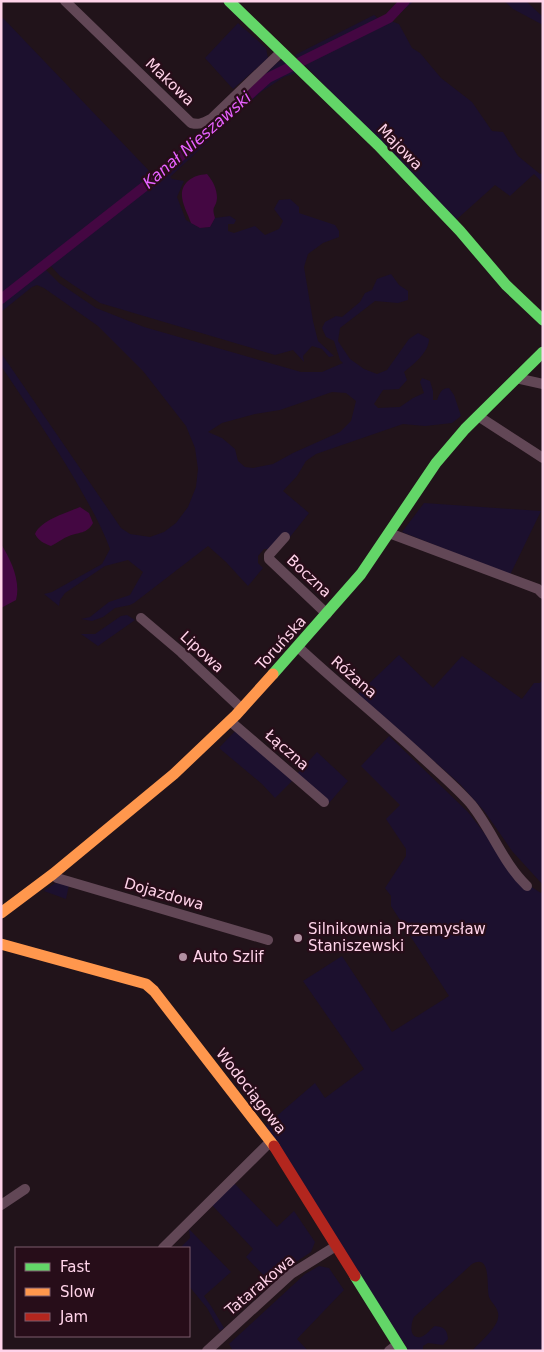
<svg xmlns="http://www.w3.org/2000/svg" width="544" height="1352" font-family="'DejaVu Sans',sans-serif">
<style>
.green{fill:#1c102e;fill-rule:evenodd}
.water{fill:#440742}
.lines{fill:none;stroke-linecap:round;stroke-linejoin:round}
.canal{stroke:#440742;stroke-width:10}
.street{stroke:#624756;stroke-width:10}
.fast{stroke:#63d668;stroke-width:11}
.slow{stroke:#ff974d;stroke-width:11}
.jam{stroke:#b3261e;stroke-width:11}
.poi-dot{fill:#b190a1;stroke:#270d19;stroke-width:2}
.labels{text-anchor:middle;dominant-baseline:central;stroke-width:4.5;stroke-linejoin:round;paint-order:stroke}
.street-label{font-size:15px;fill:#ffd3e9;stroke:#270d19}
.poi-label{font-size:15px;fill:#ffd3e9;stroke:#270d19;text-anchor:start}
.water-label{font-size:16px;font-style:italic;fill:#e761ff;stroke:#270d19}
</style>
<rect width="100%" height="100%" fill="#21131a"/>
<path class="green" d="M400,1h14l-23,20 8,3 13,24 8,5 21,25 31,24 20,29 11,1 15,24 22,18 3,-1v10l-9,-9 -24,22 -15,-11 -39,35 -161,-165 79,-40 6,5z
M504,1h22l17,16v8l-30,-16z
M1,16l154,161 123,-115 5,-2 13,13 -12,4 -23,15 -91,85 2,2 12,2 -7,16 9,23 14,8 10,-1 5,-9 15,-2 6,4 -2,4h-6v7l6,2 21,-7 10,9 14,-6 4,-8 -9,-12 5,-9 11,-1 9,8v6l36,12 4,6v6l-16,6 -15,11 -4,13 9,54 5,20 16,15 -5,1 -7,-8 -10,-3 -9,10 1,6 -11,-12 -18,5 -175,-52 -40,-27 -14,-15 -4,5 17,17 37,25 48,19 157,45h21l21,-9 -3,-3 -6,-19 -8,-4 -4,-9 3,-6 11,-6 6,1 18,-15 5,-9 7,-3 5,-11 14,-5 8,11 9,6v9l-10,3 -23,-2 -35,27 -2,13 12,18 14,10 13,5 10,-4 22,-31 9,-6 11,6c0,13 -15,25 -25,33l3,8 -8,9 -16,1 -9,14 4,4 22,-1 13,-9 11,-5 -4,-11 2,-4 8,3 3,10v9h4c3,-7 4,-12 12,-12l5,7 7,21 -9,7 -27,3 -22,-2 -87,30 -10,7 -9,15 -14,15 26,22 -19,24 -4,-5 -15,17h-7l-6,7v7l5,5 -15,18 -22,-24 -18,-16 -74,57 -4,2 -15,3 -12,9 -11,4 -11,-2 9,-2 19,-15 21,-7 13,-23 -15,-12 -23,6 -40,27 -5,7 -1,6 -15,-12 8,-2 50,-28 8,-15c-9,-25 -23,-48 -36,-71 -23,-39 -48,-75 -73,-112v-13l120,175 9,6 20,3 14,-5 12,-9 12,-16 8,-20 2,-18 -3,-21 -9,-22 -43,-55 -45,-45 -54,-38 -7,-3 -5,2 -31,25zM332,392l14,1 10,8 -5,20 -11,11 -47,21 -20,11 -20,4 -8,-1 -7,-6 -3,-12 -13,-11 -14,-6 14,-9 33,-9 25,-4z
M238,23l28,25 2,10 -35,31 -28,-31z
M424,503l117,8 -31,64 -108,-43z
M127,615l8,5 -37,26 -17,-12h14l26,-18z
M399,655l34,33 29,-32 60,43 12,-16h6l2,-3 1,1v110l-3,2 3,3v89l-31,-34 -27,-39 -25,-28 -102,-90z
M236,730l57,50 -18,18 -13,-14 -43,-36z
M389,736l79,76 59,76 3,-2 11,7 2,-4v462h-71c7,-8 25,-23 26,-33 2,-9 -6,-14 -9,-21 -3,-10 3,-44 -17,-33l-58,53c-3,6 -6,22 7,20 6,-2 9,-8 14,-11 9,1 12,3 13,13l-5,6 -15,-2 -5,3v5h-14l-145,-224 51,-44 10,15 39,-29 -61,-88 39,-25 50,76 57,-36 -58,-90v-10l-6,-8 21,-32v-7l-20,-30 14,-14 -39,-39z
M317,752l31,29 -19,22 -33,-28z
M55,883l14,2 -3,14 -22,-8z
M234,1183l43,44 17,-16 21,31 -4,10 -15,10 -25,21 -25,-26 7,-8 -41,-44z
M189,1229l42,43 -27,24 7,10 13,22 -4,3 -13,-23 -18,-22v-38h-9l10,-10z
M319,1266l10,2 15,22 -47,49 11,12h-75l-4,-7 76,-70z"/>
<path class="water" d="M207,174c6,7 10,15 10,24 -1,11 -6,7 -2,20l-5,9 -10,1 -9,-5c-5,-14 -16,-30 -3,-42 6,-5 11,-6 19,-7z
M80,507l9,6 4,10c-6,11 -14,9 -24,13 -6,2 -12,7 -18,10 -8,-3 -12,-5 -16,-12 6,-14 31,-21 45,-27z
M1,544c10,16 20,37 15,56l-15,8z"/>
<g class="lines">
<path class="canal" d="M1,299l162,-127 105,-94 121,-60 16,-17"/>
<path class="street" d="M65,1l126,122c9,2 12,0 20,-4l70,-67
M516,378l27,6
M478,416l65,42
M389,533l149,56 5,5
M285,537l-16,18v4l58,55
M141,618l40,34 61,57
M298,647c40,37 83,72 123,109 17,16 35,31 50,48 21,26 32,59 56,82
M230,721l94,81
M53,874l4,4 211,62
M1,1205l24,-16
M163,1248l108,-107
M207,1351l84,-77 45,-28
M389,1351l9,-7"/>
<path class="fast" d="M229,1l149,144 82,86 46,54 37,35
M273,674l88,-100 75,-111 29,-34 78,-77
M355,1276l47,75"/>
<path class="slow" d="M1,913l52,-39 121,-100 62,-59 37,-41
M1,944l145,40 8,7 120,155"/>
<path class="jam" d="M274,1146l81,130"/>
</g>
<g class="poi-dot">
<circle cx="298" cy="938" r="5"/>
<circle cx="183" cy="957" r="5"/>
</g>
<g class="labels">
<g class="street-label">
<text transform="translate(170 82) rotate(44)">Makowa</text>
<text transform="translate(400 147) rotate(46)">Majowa</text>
<text transform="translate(309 576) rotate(43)">Boczna</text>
<text transform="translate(281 643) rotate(-48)">Toruńska</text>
<text transform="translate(202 652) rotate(43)">Lipowa</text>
<text transform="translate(354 677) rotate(41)">Różana</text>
<text transform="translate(287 750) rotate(41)">Łączna</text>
<text transform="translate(164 894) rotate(16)">Dojazdowa</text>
<text transform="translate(251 1091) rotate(52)">Wodociągowa</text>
<text transform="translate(260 1285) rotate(-40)">Tatarakowa</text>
</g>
<g class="poi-label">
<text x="308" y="929">Silnikownia Przemysław<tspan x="308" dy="17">Staniszewski</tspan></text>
<text x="193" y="957">Auto Szlif</text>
</g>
<g class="water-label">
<text transform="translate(197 140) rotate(-41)">Kanał Nieszawski</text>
</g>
</g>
<rect width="544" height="1352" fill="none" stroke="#ffd3e9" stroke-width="5"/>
<rect x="15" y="1247" width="175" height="90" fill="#270d19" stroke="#7d5c6c"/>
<rect x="25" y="1263" width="25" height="8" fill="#63d668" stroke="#7d5c6c"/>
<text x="60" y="1272" font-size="15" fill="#ffd3e9">Fast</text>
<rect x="25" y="1288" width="25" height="8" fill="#ff974d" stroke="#7d5c6c"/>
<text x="60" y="1297" font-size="15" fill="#ffd3e9">Slow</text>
<rect x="25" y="1313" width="25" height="8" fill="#b3261e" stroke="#7d5c6c"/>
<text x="60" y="1322" font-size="15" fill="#ffd3e9">Jam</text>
</svg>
